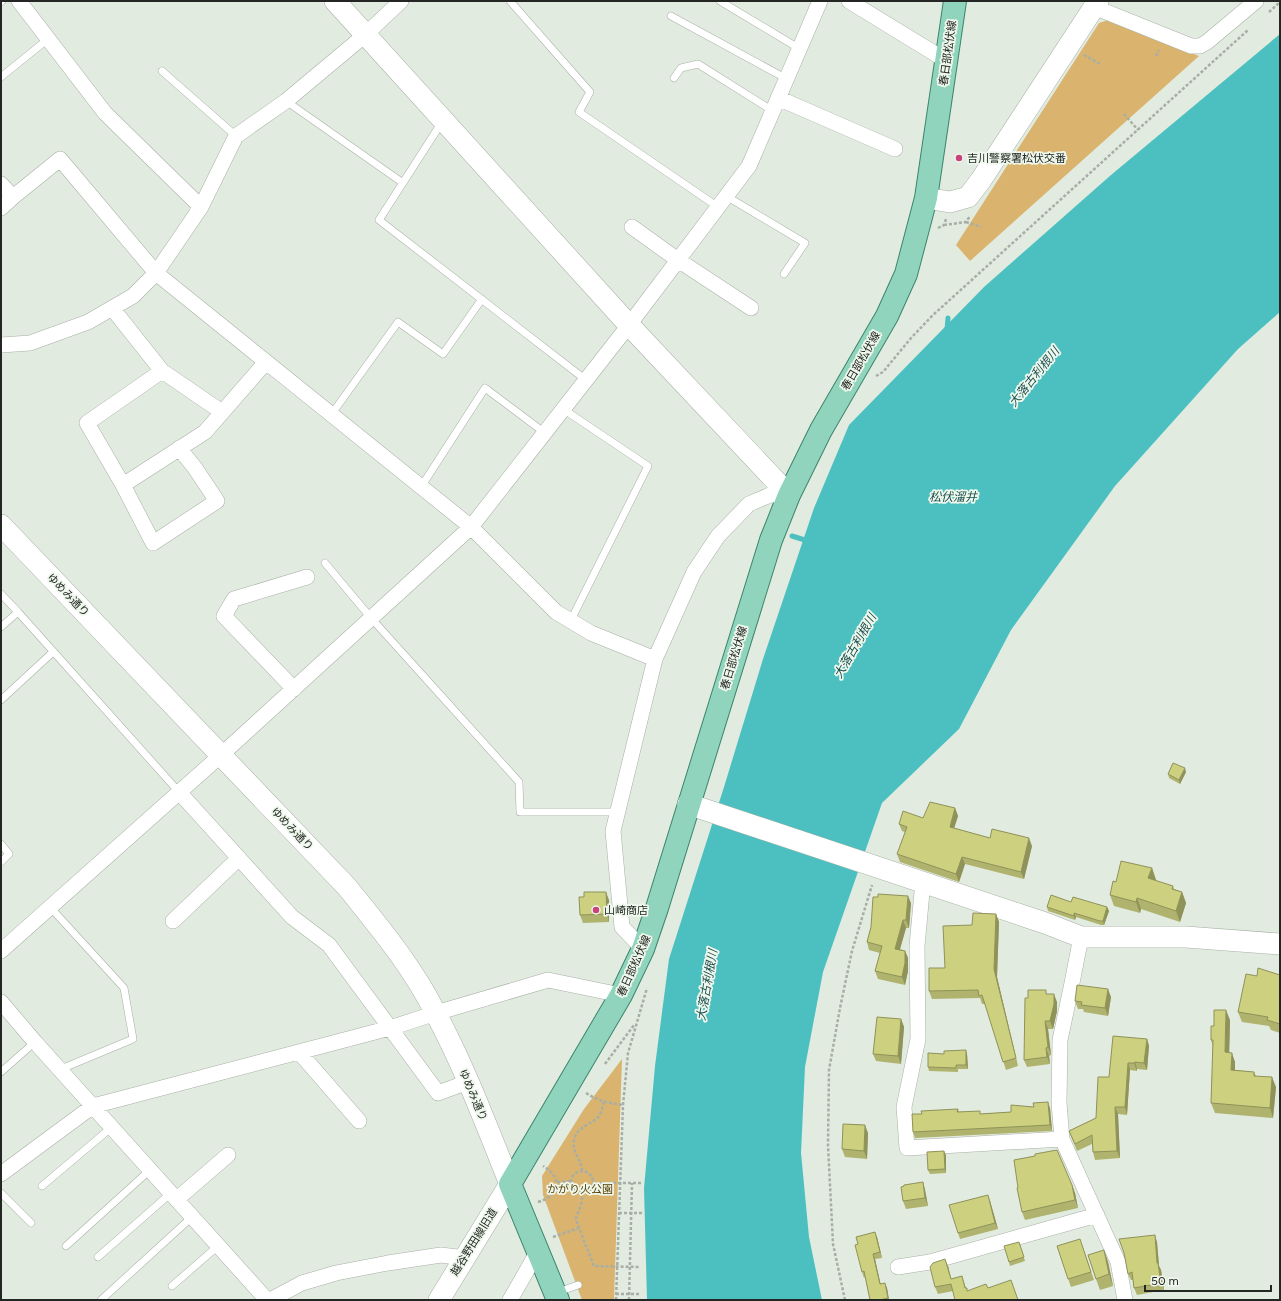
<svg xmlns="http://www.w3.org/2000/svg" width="1281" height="1301" font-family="Figtree,'Noto Sans JP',sans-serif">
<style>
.green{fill:#dab46e}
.water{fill:#4cc0c1}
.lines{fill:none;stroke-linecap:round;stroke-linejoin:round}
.stream{stroke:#4cc0c1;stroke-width:5}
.lane-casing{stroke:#a8b0a6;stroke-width:8}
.street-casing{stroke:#a8b0a6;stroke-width:16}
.secondary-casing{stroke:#a8b0a6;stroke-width:22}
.primary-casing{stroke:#3a856b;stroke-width:24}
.path{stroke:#a7aea5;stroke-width:2.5;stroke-dasharray:3 2;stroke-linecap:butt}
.lane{stroke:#fff;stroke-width:7}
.street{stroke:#fff;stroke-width:15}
.secondary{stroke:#fff;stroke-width:21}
.primary{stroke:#91d4be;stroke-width:22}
.wall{fill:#afb36d}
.shaded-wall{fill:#8f9259}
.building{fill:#ccd07f;stroke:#8f9259}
.poi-dot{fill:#c9417d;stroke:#eff8ed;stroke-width:1.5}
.labels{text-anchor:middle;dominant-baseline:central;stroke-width:3.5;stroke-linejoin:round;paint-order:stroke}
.street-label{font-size:11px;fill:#232622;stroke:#eff8ed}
.poi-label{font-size:11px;fill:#232622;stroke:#eff8ed;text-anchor:start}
.park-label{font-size:11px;fill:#573d00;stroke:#eff8ed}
.water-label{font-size:12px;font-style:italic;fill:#1b4d4e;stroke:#eff8ed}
</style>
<rect width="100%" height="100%" fill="#e2ebe0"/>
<path class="green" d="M1108,20l91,36 -229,205 -14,-16 143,-222z
M622,1059l-8,241h-32l-39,-105 -1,-19 42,-67z"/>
<path class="water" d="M1280,34v278l-42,37 -123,137 -104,144 -52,99 -77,74 -59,169 -18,95 -4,86 8,84 13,63h-175l-3,-112 11,-122 14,-107 55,-172 39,-128 51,-151 35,-83 135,-138 127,-112z"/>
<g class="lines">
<path class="stream" d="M947,330l1,-12
M792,536l16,5"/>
<g class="lane-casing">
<path id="lane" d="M510,1l80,91 -11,20 139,95
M720,1l80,48
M1,2l1,-1
M671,16l116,63
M162,71l74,65
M1,77l47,-38
M674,78l7,-10 17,-4 75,47
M286,101l117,82
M442,122l-63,98 207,160
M726,196l79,47 -21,31
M563,409l85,57 -77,154
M331,415l67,-93 45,32 39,-55
M421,487l64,-99 60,45
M325,563l46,55 148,164 1,30h97
M1,594l17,18
M1,627l17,-15 161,180
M1,700l52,-48
M1,844l8,10 -8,8
M50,907l74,81 9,51 -72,30
M1,1072l34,-30
M42,1186l70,-59
M1,1193l30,30
M66,1246l84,-76
M98,1257l73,-64
M172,1286l46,-40
M558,1292l20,-7
M101,1300l91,-83"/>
</g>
<g class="street-casing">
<path id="street" d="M19,1l86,112 96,94
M849,1l98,60
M1094,7l97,39h9l7,-4 49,-41
M778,98l117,51
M1,184l12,13
M1,208l12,-11 47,-38 96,114 315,254 85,85 35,21 64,26
M632,227l46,33 73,48
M112,308l50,63 60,41
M1,345l29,-2 58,-21 45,-26 23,-23 45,-66 35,-71 50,-35 79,-66 36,-34
M162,371l-75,52 36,62 30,58 64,-42 -22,-33 -16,-20
M123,485l82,-53 61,-70
M294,689l-70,-73 10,-17 73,-22
M179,792l113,125 37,28 109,148 30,-11
M924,883l-2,9 -5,54 1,93 -14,68 3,41 155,-9
M173,921l66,-63
M1081,937l-10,51 -11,52 -1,63 3,36 56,123 7,38
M643,949l-21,-22 -9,-96 42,-172 39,-87 24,-36 31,-32 21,-9h19
M1,951l220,-196 250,-228 158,-202 120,-159 71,-165
M1,1002l34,40 232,258
M299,1052l60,69
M1,1174l92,-68 297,-78 46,-15 112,-33 73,15
M177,1199l51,-44
M898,1267l32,-5 167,-47
M270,1300l32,-17 34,-10 52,-10 53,-8 24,3
M510,1300l28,-49"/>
</g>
<g class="secondary-casing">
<path id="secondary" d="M335,1l294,324 160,170
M926,198l24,4 18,-5 13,-17 117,-179
M1,525l346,362c32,40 66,80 89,127 29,54 51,113 74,170l-71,116
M688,804l357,119 36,14h105l94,7"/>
</g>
<g class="primary-casing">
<path id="primary" d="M558,1300l-48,-116 111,-189 22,-46 14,-41 114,-368 18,-45 32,-65 66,-114 19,-42 20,-76 29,-197"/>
</g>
<path class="path" d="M1269,12l11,-10
M1084,55l16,9
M1156,56l3,-6
M1124,114l14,16
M966,222l15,5
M944,225l22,-3 4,-6
M938,228l6,-3 2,-6
M876,376l7,-4 28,-34 22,-23 315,-285
M605,1064l29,-39
M586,1093c12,8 23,10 37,12
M582,1171c0,-10 -10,-19 -8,-30 2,-13 13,-15 22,-22 5,-3 6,-11 8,-17
M571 1182a11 11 0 1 1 22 0a11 11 0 1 1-22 0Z
M557,1182l15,-1
M593,1183h50
M583,1192l-2,13 -5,13 1,5 17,43 46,1
M538,1202c23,-7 25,-24 5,-36
M619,1213h23
M553,1237l26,-9
M616,1294h24
M616,1300l7,-195 5,-52 19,-65
M629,1300l3,-117
M845,1300l-12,-56 -5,-99 1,-75 11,-62 12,-57 20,-66"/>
<use href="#lane" class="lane"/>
<use href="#street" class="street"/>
<use href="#secondary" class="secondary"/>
<use href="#primary" class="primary"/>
</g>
<path class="wall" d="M1186,772l-6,12 -11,-6 -1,-4z
M955,808l3,8 -4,12 36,10 42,8 -8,33 -59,-15 -6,18 -59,-20 -3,-8 8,-22 -3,-1 -3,-7 24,-6z
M1152,868l4,12v1l17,5 1,3 8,3 4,11 -6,19 -39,-13 -1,4 -26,-7 -4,-11 6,-13z
M584,897l25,3v22l-26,1 -3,-8z
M1071,902l36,5 2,4 -5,14h-3l-25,-8 -1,3 -27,-9 -1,-4z
M911,903l-2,25h-3l-6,21 5,2 3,7v13l-3,14 -27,-6 -3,-8 5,-18 -11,-3 -2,-8 4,-15z
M996,914l3,8 -2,55 21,89 -12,4 -21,-66h-3l-2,-6 -48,1 -3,-8 16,-23 27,-43z
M1280,975v58l-9,-3 -2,-4 -27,-4 -4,-10 19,-36z
M1047,994l10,8v9l-4,18h-5l3,26 -2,1 1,8 -23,3 -3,-7 4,-62z
M1111,997l-3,19 -24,-4 -1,-3h-5l-3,-8z
M901,1019l3,8 -3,37 -25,-3 -3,-7z
M1230,1020l-1,33 6,9v8l19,2 2,4 20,11 -3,31 -58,-5 -4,-10 2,-57 -2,-6 3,-14z
M1147,1039l2,7 -2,24 -10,-1v2l-7,-1 -3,45 -9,-1 2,44 -25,2 -2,-8 -1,-8 -15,7 -8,-20 27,-13 13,-41z
M967,1054l1,15h-10v3l-29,-1 -1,-4z
M1050,1108l2,23 -137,7 -2,-6 9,-18 36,-5 1,3 22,2 30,-2z
M868,1133l-1,26 -22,-2 -3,-8z
M946,1155v18l-16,1 -2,-4z
M923,1182l2,8 3,16 -22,3 -3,-8z
M1072,1185l3,8 3,15 -53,12 -3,-8z
M990,1201l8,28 -38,10 -2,-6z
M877,1237l5,21 -7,1 5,25 7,4 2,12h-19l-5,-23 -1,1 -2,-6 -4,-28z
M1080,1239l14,41 -23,7 -14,-41z
M1019,1242l6,19 -15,5 -1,-4z
M1157,1242l2,24 2,4 3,20 -27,5 -3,-7 -1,-8h-2l-3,-6z
M1104,1250l4,12 5,24 -13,4 -4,-11z
M948,1266l3,13 11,-3 4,12 -11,12 -2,-9 -15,3 -3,-7z"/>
<path class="shaded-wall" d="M1185,768l1,4 -6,12 -1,-4z
M955,808l3,8 -6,19 -2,-8z
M1029,838l3,8 -8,33 -3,-7z
M962,857l3,7 -6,18 -3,-8z
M1152,868l4,12 -3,10 -5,-12z
M606,892l3,8v22l-2,-8z
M1182,892l4,11 -6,19 -4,-11z
M908,896l3,7 -2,25 -3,-8z
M1137,898l4,11 -1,4 -4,-11z
M1107,907l2,4 -5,14 -1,-4z
M1074,913l2,4 -1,3 -1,-4z
M996,914l3,8 -2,55 21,89 -2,-8 -22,-89z
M903,920l3,8 -8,28 -3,-7z
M905,951l3,7v13l-3,14 -3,-8z
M1108,989l3,8 -3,19 -3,-8z
M1054,994l3,8v9l-4,18 -3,-8z
M1226,1010l4,10 -1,42 -4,-10z
M901,1019l3,8 -3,37 -3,-8z
M1045,1021l3,8 3,26 -3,-8z
M1147,1039l2,7 -2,24 -3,-7z
M1046,1048l3,8 1,8 -3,-7z
M966,1050l1,4 1,15 -2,-4z
M1232,1053l3,9v18l-4,-10z
M1135,1062l2,7v2l-3,-8z
M1128,1063l2,7 -3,45 -2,-8z
M1272,1077l4,10 -3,31 -3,-10z
M1048,1102l2,6 2,23 -2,-6z
M1115,1107l3,7 2,44 -3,-7z
M865,1125l3,8 -1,26 -3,-8z
M944,1151l2,4v18l-1,-4z
M923,1182l2,8 3,16 -3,-8z
M1072,1185l3,8 3,15 -3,-8z
M988,1195l2,6 8,28 -3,-6z
M875,1232l2,5 5,21 -2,-6z
M1155,1235l2,7 2,24 2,4 3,20 -3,-7 -4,-20z
M1104,1250l4,12 5,24 -4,-12z
M873,1254l2,5 7,31 -2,-6z
M945,1259l3,7 5,20 -2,-7z
M885,1283l2,5 2,12 -1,-2z"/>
<path class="building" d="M1173,763l12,5 -6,12 -11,-6z
M930,802l25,6 -5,19 40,11 2,-9 37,9 -8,34 -59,-15 -6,17 -59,-20 10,-27 -8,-3 4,-13 20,7z
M1121,861l31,7 -4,10 25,8 -1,3 10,3 -6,19 -39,-13 -1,4 -26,-7 3,-14 3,1z
M584,892h22l1,22 -27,1 -1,-18h5z
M878,894l30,2 -2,24h-3l-8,29 10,2v12l-3,14 -27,-6 7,-25 -15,-4 4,-15 2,-30h5z
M1051,895l20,7 2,-5 34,10 -4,14h-3l-26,-8v3l-27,-9z
M973,913l23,1 -2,55 22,89 -13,4 -21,-67 -3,1 -1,-6 -49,1v-23h16l-2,-42 29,-1z
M1258,968l22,7v49l-13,-4 1,-3 -30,-5 8,-38 11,2z
M1077,985l31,4 -3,19 -24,-3 1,-3 -7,-1z
M1028,990h18v4h8v10l-4,17h-5l3,26 -2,1 1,9 -23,3 1,-62h3z
M1214,1010h12l-1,42 7,1 -1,17 23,2v4l18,1 -2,31 -59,-5 2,-63h-2v-14h3z
M877,1017l24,2 -3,37 -25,-2z
M1113,1036l34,3 -3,24 -9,-1 -1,1h-6l-3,44h-10l2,44 -24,1 -1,-17 -17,9 -6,-13 27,-13 2,-41h11z
M966,1050v15h-10v3l-28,-1v-14l16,1v-3z
M1048,1102l2,23 -137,7 -1,-18h10l-1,-3 37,-2 -1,3 23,-1v3l31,-2v-7l23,2 -1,-4z
M843,1124l22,1 -1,26 -22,-2z
M1057,1150l15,35 3,15 -53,12 -5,-24h1l-4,-28 21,-4v-2z
M944,1151l1,18 -17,1 -1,-18z
M923,1182l2,16 -22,3 -2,-14 3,-1v-1z
M988,1195l7,28 -37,10 -9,-28z
M875,1232l5,20 -7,2 7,30 5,-1 3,15 -8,2h-10l-6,-29 -2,1 -7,-27 3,-1 -2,-7z
M1155,1235l2,28h1l3,20 -27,5 -2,-16 -4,2 -4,-21 -5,-14z
M1080,1239l11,33 -23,7 -11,-33z
M1019,1242l5,15 -15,5 -5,-16z
M1104,1250l5,24 -13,5 -8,-24z
M945,1259l6,20 11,-3 3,12h2v3l19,-7 2,4 23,-8 7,20h-64h1l-4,-16 -16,3 -5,-20 3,-4z"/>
<g class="poi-dot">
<circle cx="959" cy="158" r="4"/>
<circle cx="596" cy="910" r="4"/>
</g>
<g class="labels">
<g class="street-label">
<text transform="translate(948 53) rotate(-82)">春日部松伏線</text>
<text transform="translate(861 361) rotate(-60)">春日部松伏線</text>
<text transform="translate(68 595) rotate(46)">ゆめみ通り</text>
<text transform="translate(734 658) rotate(-73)">春日部松伏線</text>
<text transform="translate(292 829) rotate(46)">ゆめみ通り</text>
<text transform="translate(634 966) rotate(-66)">春日部松伏線</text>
<text transform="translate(473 1095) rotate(67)">ゆめみ通り</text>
<text transform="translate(474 1242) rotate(-58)">越谷野田線旧道</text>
</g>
<g class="poi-label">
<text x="967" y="158">吉川警察署松伏交番</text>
<text x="604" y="910">山崎商店</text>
</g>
<g class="park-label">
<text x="580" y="1189">かがり火公園</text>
</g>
<g class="water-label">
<text transform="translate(1034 377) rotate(-51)">大落古利根川</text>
<text x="953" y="497">松伏溜井</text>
<text transform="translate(855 646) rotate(-60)">大落古利根川</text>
<text transform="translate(707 985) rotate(-80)">大落古利根川</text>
</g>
</g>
<rect width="1281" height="1301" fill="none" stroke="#232622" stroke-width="4"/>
<path d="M1145 1285v6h126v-6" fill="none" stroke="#232622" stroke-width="2"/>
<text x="1151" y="1285" font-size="12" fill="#232622" stroke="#eff8ed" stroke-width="3" paint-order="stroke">50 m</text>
</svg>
